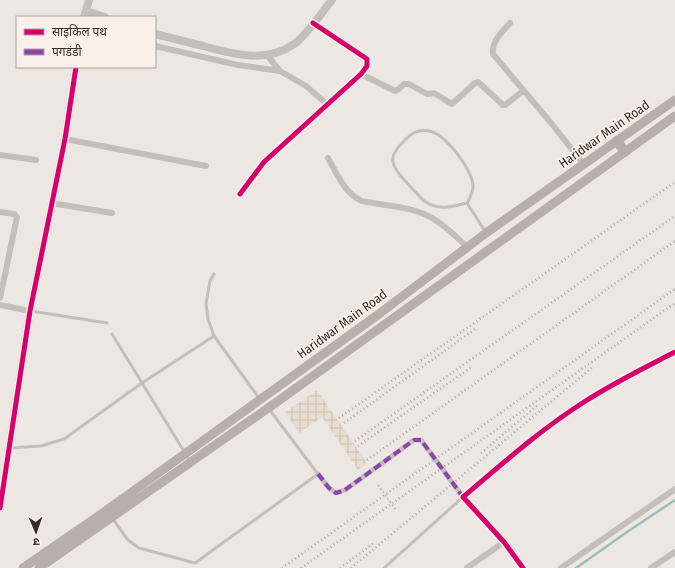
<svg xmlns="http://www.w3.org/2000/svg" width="675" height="568" font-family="'Fira Sans Condensed','Noto Sans Devanagari',sans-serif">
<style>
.plaza{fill:url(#plaza-grid)}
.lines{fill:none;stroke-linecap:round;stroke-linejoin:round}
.stream{stroke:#9fbebb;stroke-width:2.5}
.service{stroke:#c5bfbb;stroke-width:3}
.pedestrian{stroke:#c5bfbb;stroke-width:5}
.minor{stroke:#c5bfbb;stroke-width:6}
.tertiary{stroke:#c5bfbb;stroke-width:8}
.secondary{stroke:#b6afab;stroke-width:9}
.primary{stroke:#b4adaa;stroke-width:10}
.rail{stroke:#ada8a5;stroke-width:2.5;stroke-dasharray:1 3;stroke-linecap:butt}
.path-bridge{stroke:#beb7b3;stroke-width:1.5;stroke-dasharray:2 2;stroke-linecap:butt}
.quiet{stroke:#8e44ad;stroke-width:4;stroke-dasharray:8 4;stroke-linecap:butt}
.cycleway-casing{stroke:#f8f0e9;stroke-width:8}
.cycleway{stroke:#d6006c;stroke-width:5}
.labels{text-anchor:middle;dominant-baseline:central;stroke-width:3.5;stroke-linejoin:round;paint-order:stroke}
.street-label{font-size:13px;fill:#362c29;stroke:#f8f0e9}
</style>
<defs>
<pattern id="plaza-grid" width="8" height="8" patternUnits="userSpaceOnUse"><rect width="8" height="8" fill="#eaded2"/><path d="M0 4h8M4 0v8" fill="none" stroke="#c9bfb4"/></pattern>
</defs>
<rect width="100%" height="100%" fill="#ece7e2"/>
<path class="plaza" d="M317,390l50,73 -9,7 -36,-53 -23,16 -14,-21z"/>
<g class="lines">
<path class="stream" d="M576,568l51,-36 48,-32"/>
<path class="service" d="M467,203c-17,4 -28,8 -43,-2 -6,-6 -12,-13 -19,-20 -15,-17 -18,-24 0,-41 7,-7 13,-11 24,-9 17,3 43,39 44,55 0,7 -3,12 -6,17l18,28
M214,274l-4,7 -4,23 2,15 6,17 45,62
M31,311l76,12
M112,334l78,127
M10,448l31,-2 23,-7 78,-56 72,-47
M112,518l16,22 11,8 56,15 123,-89 -49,-65
M384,568l79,-71"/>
<path class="pedestrian" d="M318,474l11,14 7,5 9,-3 69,-50h7l42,57"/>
<path class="minor" d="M510,23c-8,9 -19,19 -17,31l59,70 32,41
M155,46l83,19 42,6 26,15 21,18
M267,55l13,16
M361,74l34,17 4,-2 5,-5h5l18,10 7,-1 18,11 23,-21 3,-1 25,23h2l18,-14
M65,139l141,27
M0,155l36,5
M328,158c9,16 17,36 34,43 24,5 50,5 72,18 12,8 23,18 33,28
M240,194l24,-32 97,-88 6,-8v-7l-54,-36
M51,203l61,10
M0,212l14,2 3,3 -17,81
M0,305l30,6
M467,568l37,-26
M523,568l-19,-26 -41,-45c39,-33 77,-67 121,-95 29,-19 60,-34 91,-50
M561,568l114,-79
M651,568l24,-16"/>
<path class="tertiary" d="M86,11l19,6
M84,17l5,-17
M155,34c16,4 32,8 48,12 29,8 63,18 91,-2 11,-7 29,-33 38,-44
M0,508l30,-197 35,-172 11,-72"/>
<path class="secondary" d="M23,568l84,-58 272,-196 107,-81 189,-133
M39,568l235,-164 401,-288"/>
<path class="primary" d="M617,141l8,11"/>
<path class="rail" d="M339,418l336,-236
M344,423l131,-94
M355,441l320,-225
M358,446l115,-80
M481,453l57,-48
M367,460l308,-219
M282,568l393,-279
M301,568l374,-265
M340,568l34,-25
M351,568l243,-202"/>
<path class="path-bridge" d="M378,485l18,25"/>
<path class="quiet" d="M318,474l11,14 7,5 9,-3 69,-50h7l42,57"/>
<g class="cycleway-casing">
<path id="cycleway" d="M240,194l24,-32 97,-88 6,-8v-7l-54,-36
M0,508l30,-197 35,-172 11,-72
M523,568l-19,-26 -41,-45c39,-33 77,-67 121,-95 29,-19 60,-34 91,-50"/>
</g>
<use href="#cycleway" class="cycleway"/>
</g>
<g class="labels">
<g class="street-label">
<text transform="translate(604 134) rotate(-35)">Haridwar Main Road</text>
<text transform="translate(342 324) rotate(-36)">Haridwar Main Road</text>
</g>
</g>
<rect x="16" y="16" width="140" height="52" fill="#f8f0e9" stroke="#aaa29c"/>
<rect x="24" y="29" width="20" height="6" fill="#d6006c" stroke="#aaa29c"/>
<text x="52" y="36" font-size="12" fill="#362c29">साइकिल पथ</text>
<rect x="24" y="49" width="20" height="6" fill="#8e44ad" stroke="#aaa29c"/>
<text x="52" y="56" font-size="12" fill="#362c29">पगडंडी</text>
<g transform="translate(36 532) rotate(178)" stroke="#f8f0e9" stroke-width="3" paint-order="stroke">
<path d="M0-3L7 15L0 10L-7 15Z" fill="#362c29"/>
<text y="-6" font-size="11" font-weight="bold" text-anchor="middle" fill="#362c29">उ</text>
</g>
</svg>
